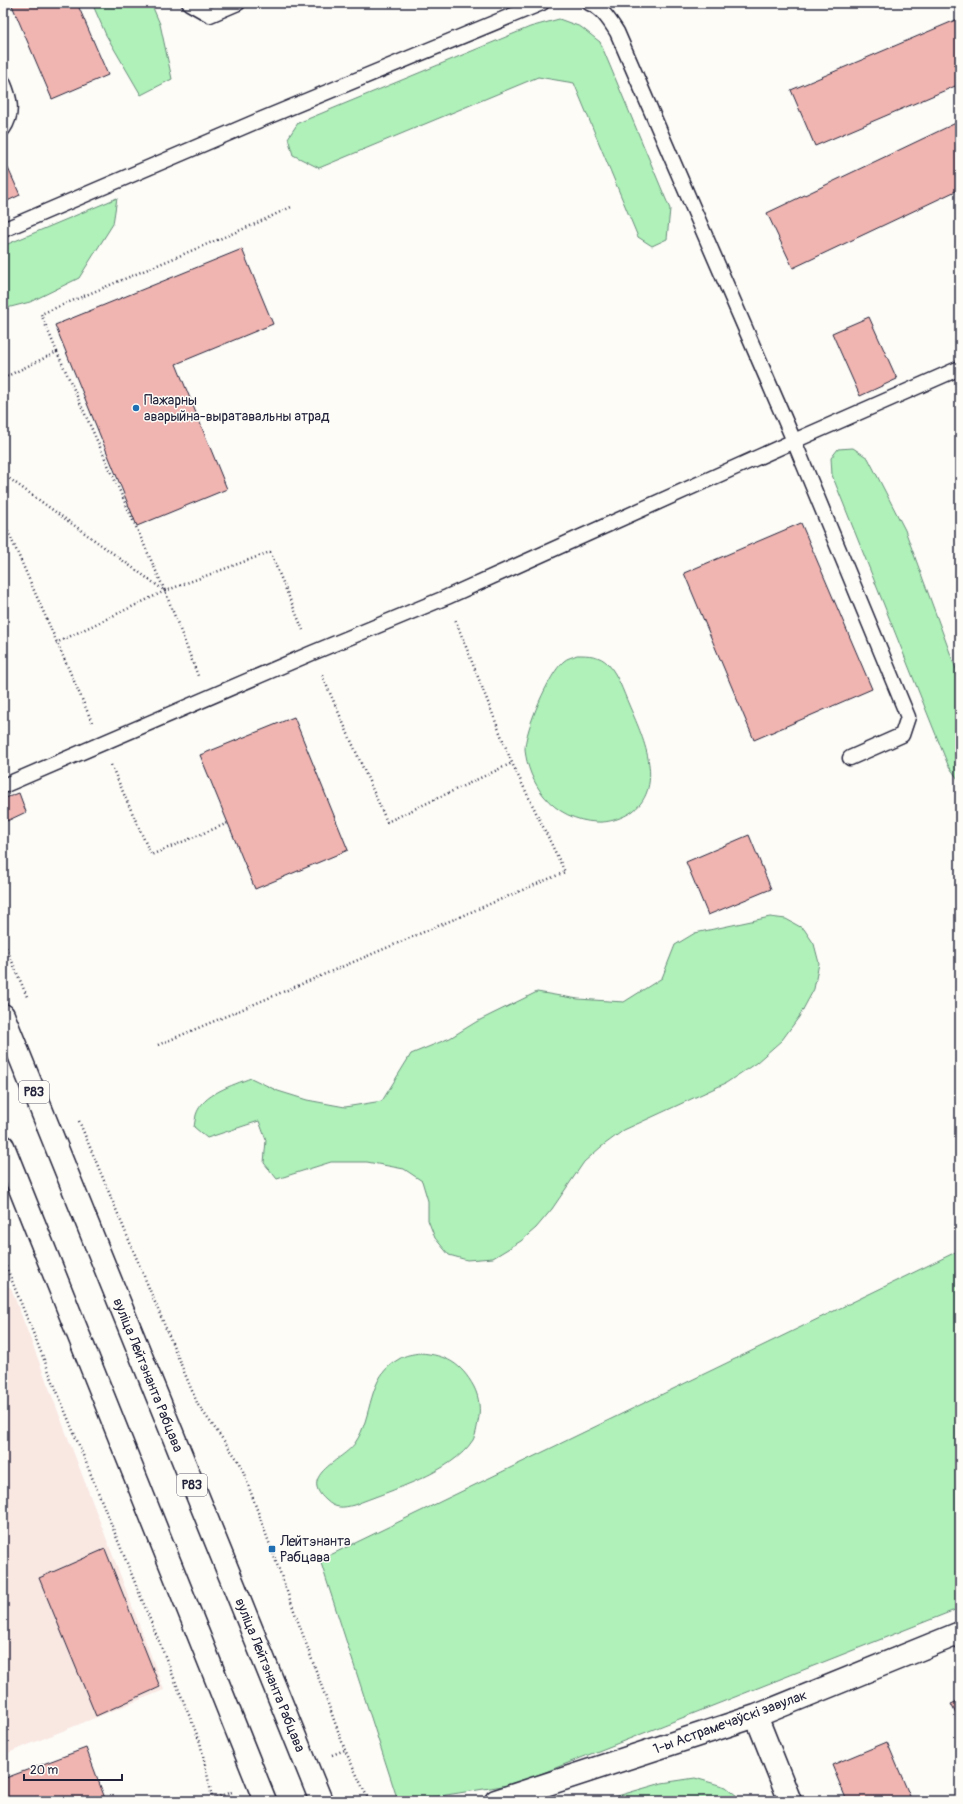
<svg xmlns="http://www.w3.org/2000/svg" width="963" height="1804" font-family="Pangolin,sans-serif">
<style>
.built{fill:#f9e7e2}
.green{fill:#aff1b9;stroke:#688a7a}
.building{fill:#f0b5b1;stroke:#22223b}
.lines{fill:none;stroke-linecap:round;stroke-linejoin:round}
.lane-casing{stroke:#22223b;stroke-width:17}
.street-casing{stroke:#22223b;stroke-width:25}
.highway-casing{stroke:#22223b;stroke-width:25}
.path{stroke:#22223b;stroke-width:2.5;stroke-dasharray:1 3;stroke-linecap:butt}
.lane{stroke:#fdfcf7;stroke-width:14}
.street{stroke:#fdfcf7;stroke-width:22}
.highway{stroke:#fdfcf7;stroke-width:22}
.poi-dot{fill:#1f6fb2;stroke:#fdfcf7;stroke-width:1.5}
.labels{text-anchor:middle;dominant-baseline:central;stroke-width:3;stroke-linejoin:round;paint-order:stroke}
.shield{fill:#fdfcf7;stroke:#646373;stroke-width:1}
.shield-label{font-size:13px;font-weight:bold;fill:#22223b}
.poi-label{font-size:14px;fill:#22223b;stroke:#fdfcf7;text-anchor:start}
.street-label{font-size:14px;fill:#22223b;stroke:#fdfcf7}
</style>
<rect width="100%" height="100%" fill="#fdfcf7"/>
<filter id="ink" filterUnits="userSpaceOnUse"><feTurbulence type="fractalNoise" baseFrequency=".025" numOctaves="2"/><feDisplacementMap in="SourceGraphic" scale="8" xChannelSelector="R" yChannelSelector="G"/><feConvolveMatrix kernelMatrix="1 2 1 2 8 2 1 2 1" color-interpolation-filters="sRGB"/></filter>
<g filter="url(#ink)">
<path class="built" d="M3,1284l8,4 153,402 -161,65z"/>
<path class="green" d="M92,3h59l9,21 12,55 -31,16 -35,-60z
M559,19l22,8 19,15 70,167 -3,30 -15,7 -14,-9 -64,-154 -36,-6 -219,91 -26,-13 -5,-17 10,-15 232,-96z
M117,198l-4,26 -34,54 -49,24 -27,7v-63z
M853,448l15,10 37,72 55,150v102l-12,-17 -116,-290 -1,-17 7,-9z
M577,655c11,0 23,0 31,9 10,11 15,27 21,41 13,30 37,80 4,106 -10,7 -24,12 -37,11 -20,-1 -39,-10 -52,-26 -10,-12 -18,-31 -19,-47 0,-19 24,-76 39,-88 3,-3 9,-4 13,-6z
M770,917l16,2 18,10 10,15 5,19 -5,26 -15,28 -17,23 -26,23 -30,20 -102,47 -23,17 -17,15 -32,47 -16,19 -15,13 -28,17 -26,2 -18,-5 -14,-17 -7,-18v-19l-6,-20 -18,-12 -37,-7h-36l-54,17 -13,-16 2,-23 -7,-19 -52,17 -13,-11c1,-4 1,-8 2,-12 6,-21 37,-30 55,-37l27,13 29,9 38,7 37,-6 29,-47 39,-16 26,-16 61,-30 41,7 46,3 38,-24 13,-33 20,-12z
M960,1250v358l-445,176 -106,17h-11l-78,-241z
M420,1353c26,2 41,10 54,34 5,10 7,23 4,35 -1,5 -2,13 -5,18 -21,33 -82,50 -119,65 -11,3 -19,4 -28,-5 -29,-25 18,-40 29,-57 19,-27 11,-66 44,-84 6,-4 14,-5 21,-6z
M695,1778l31,9 17,14h-143l62,-18z"/>
<path class="building" d="M11,3h66l31,72 -56,24z
M958,19l2,5v60l-145,62 -24,-56z
M960,121v68l-167,79 -26,-55z
M7,166l13,29 -17,8v-36z
M242,249l31,75 -97,40 51,125 -90,37 -82,-201z
M869,317l28,62 -37,17 -28,-63z
M801,523l71,166 -118,51 -70,-167z
M294,717l54,133 -93,39 -55,-134z
M19,793l7,19 -19,9 -4,-9v-13z
M749,835l22,54 -63,26 -22,-53z
M105,1549l55,138 -64,29 -57,-138z
M960,1700v22l-9,-18z
M887,1742l25,59h-65l-15,-36z
M86,1748l20,53h-103v-22z"/>
<g class="lines">
<g class="lane-casing">
<path id="lane" d="M189,3l21,12 28,-12
M3,82c7,16 11,31 0,47
M3,230l252,-108 287,-119
M850,758l52,-23 6,-18 -114,-276 166,-73
M3,786l309,-133 135,-56 347,-156 -177,-409c-7,-11 -15,-24 -28,-29"/>
</g>
<g class="street-casing">
<path id="street" d="M756,1716l34,85
M496,1801l260,-85 204,-83"/>
</g>
<g class="highway-casing">
<path id="highway" d="M3,1015l318,786
M3,1146l262,655"/>
</g>
<path class="path" d="M57,352l-16,-38 214,-90 36,-17
M3,378l54,-26 108,239 33,85
M3,474l162,117 -109,52
M3,520l89,202
M165,591l105,-39 33,78
M322,675l65,147 125,-59
M111,765l40,90 77,-32
M3,940l25,59
M158,1045l407,-173 -53,-109 -57,-144
M79,1121l119,284 42,58 105,287 24,51
M3,1259l197,483 13,59
M332,1755l13,-5
M212,1799l20,-7"/>
<use href="#lane" class="lane"/>
<use href="#street" class="street"/>
<use href="#highway" class="highway"/>
</g>
</g>
<g class="poi-dot">
<circle cx="136" cy="408" r="4"/>
<rect x="268" y="1545" width="8" height="8" rx="2"/>
</g>
<g class="labels">
<g class="shield">
<rect x="19" y="1081" width="30" height="22" rx="3"/>
<rect x="177" y="1474" width="30" height="22" rx="3"/>
</g>
<g class="shield-label">
<text x="34" y="1092">Р83</text>
<text x="192" y="1485">Р83</text>
</g>
<g class="poi-label">
<text x="144" y="400">Пажарны<tspan x="144" dy="16">аварыйна-выратавальны атрад</tspan></text>
<text x="280" y="1541">Лейтэнанта<tspan x="280" dy="16">Рабцава</tspan></text>
</g>
<g class="street-label">
<text transform="translate(148 1375) rotate(68)">вуліца Лейтэнанта Рабцава</text>
<text transform="translate(270 1675) rotate(68)">вуліца Лейтэнанта Рабцава</text>
<text transform="translate(730 1722) rotate(-20)">1-ы Астрамечаўскі завулак</text>
</g>
</g>
<rect width="963" height="1804" fill="none" stroke="#fdfcf7" stroke-width="16"/>
<rect x="8" y="8" width="947" height="1788" fill="none" stroke="#22223b" stroke-width="1.5" filter="url(#ink)"/>
<path d="M24 1774v6h98v-6" fill="none" stroke="#22223b" stroke-width="2"/>
<text x="30" y="1774" font-size="12" fill="#22223b" stroke="#fdfcf7" stroke-width="3" paint-order="stroke">20 m</text>
</svg>
